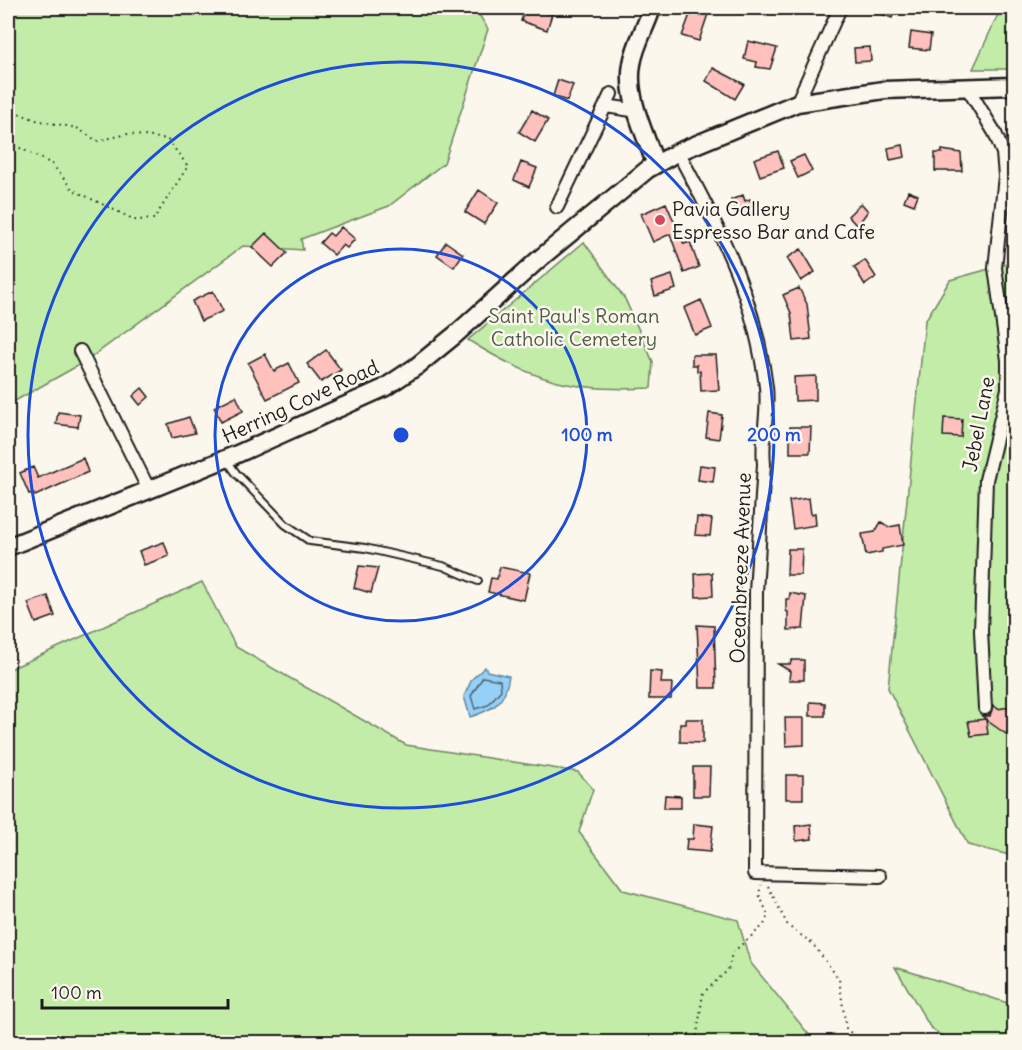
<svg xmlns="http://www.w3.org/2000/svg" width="1022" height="1050" font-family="Delius,sans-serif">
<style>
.green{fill:#c2eca8;stroke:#6f8462;stroke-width:1.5}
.water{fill:#96d0f6;stroke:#65889f;stroke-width:1.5}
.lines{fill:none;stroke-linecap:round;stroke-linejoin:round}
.shore{stroke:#4d6473;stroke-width:1.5}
.building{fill:#fec1bd;stroke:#1c1c1c;stroke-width:1.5}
.service-casing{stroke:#1c1c1c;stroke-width:10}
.minor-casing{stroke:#1c1c1c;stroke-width:16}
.secondary-casing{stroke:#1c1c1c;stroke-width:21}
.path{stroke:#1c1c1c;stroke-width:2;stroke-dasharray:1.5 4.5;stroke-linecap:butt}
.service{stroke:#fbf7ec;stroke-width:6}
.minor{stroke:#fbf7ec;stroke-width:12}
.secondary{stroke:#fbf7ec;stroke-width:16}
.ring{fill:none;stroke:#1d4ed8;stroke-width:3}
.poi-dot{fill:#d1495b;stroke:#fbf7ec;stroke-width:2}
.labels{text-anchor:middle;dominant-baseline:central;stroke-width:5;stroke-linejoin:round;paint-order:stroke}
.poi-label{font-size:20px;fill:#1c1c1c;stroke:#fbf7ec;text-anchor:start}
.park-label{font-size:20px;fill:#4e5a46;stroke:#fbf7ec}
.street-label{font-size:20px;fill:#1c1c1c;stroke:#fbf7ec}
.centre{fill:#1d4ed8;stroke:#fbf7ec;stroke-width:3}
.ring-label{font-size:18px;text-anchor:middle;font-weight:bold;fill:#1d4ed8;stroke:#fbf7ec;stroke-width:5;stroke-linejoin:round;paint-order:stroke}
</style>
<rect width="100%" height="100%" fill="#fbf7ec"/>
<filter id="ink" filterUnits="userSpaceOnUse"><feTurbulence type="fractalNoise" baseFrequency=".0167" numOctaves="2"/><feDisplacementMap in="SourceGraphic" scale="12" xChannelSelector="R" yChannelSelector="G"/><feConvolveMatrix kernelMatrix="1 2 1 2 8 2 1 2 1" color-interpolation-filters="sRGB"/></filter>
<g filter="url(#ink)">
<path class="green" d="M8,8h467l13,21 -44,134 -55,43 -88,33 2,11 -60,-4 -157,115 -78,44z
M1001,8h13v61h-41z
M584,242l41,57 28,63 -2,26c-79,4 -116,-6 -183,-48z
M1014,262v594l-46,-11 -80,-157 37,-367 25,-41z
M202,582l34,65 170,98 172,27 15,17 -14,43 44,58 115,30 12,42 65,80h-807v-372z
M895,967l119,38v37h-64l-20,-15z"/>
<path class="water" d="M485,667l2,4 22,5c-4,27 -14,33 -39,41l-6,-21 8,-17z"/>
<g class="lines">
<path class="shore" d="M483,677l17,3 1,10 -13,15 -13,4 -4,-13z"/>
</g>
<path class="building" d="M525,8l27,6 -5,16 -26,-9z
M866,8h30l-4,10z
M692,9l16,5 -9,27 -17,-5z
M911,32l20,3 -2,15 -20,-2z
M748,41l29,7 -7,21 -14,-2 1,-5 -13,-3z
M870,47l1,14 -16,1 -1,-14z
M713,68l31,16 -9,15 -29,-18z
M558,80l15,5 -6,16 -14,-5z
M532,110l16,10 -13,22 -16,-10z
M903,145l2,12 -15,3 -2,-12z
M942,150l19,3 1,18h-27v-18h7z
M778,151l6,17 -24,8 -6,-17z
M804,155l8,16 -14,7 -8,-17z
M521,162l16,6 -8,19 -15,-7z
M479,190l19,13 -14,21 -19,-12z
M908,191l10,4 -4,10 -10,-4z
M743,195l2,6 5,-2 5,11 -17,6 -7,-16z
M666,203l18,41 6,-2 9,25 -15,6 -14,-39 -17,8 -12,-28z
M861,203l7,8 -11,15 -9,-10z
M341,227l14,12 -8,9 -4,-3 -9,10 -14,-12 9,-10 4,3z
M266,233l21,20 -14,14 -21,-20z
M446,242l17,12 -9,13 -17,-12z
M801,249l14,23 -14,9 -14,-23z
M865,260l11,17 -11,8 -11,-18z
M672,275l4,14 -21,7 -4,-14z
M799,288l8,16 4,35 -17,2 -3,-28 -8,-18z
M213,291l10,20 -22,10 -9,-20z
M701,300l11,28 -17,7 -11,-27z
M326,350l15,20 -20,12 -14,-18z
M265,354l9,17 15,-8 10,20 -32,16 -19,-36z
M692,355h24l3,35 -18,1 -1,-20h-3v-6h-5z
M816,376v24l-21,1 -1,-24z
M142,388l7,9 -9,8 -7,-9z
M236,396l7,15 -22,11 -7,-15z
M58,412l22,3 -2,12 -22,-3z
M709,413l13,2 -3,24 -13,-2z
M189,417l6,16 -23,5 -4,-14z
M944,418l18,1 -1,18 -18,-1z
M790,427h21l-1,26h-20z
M83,458l5,14 -53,24 -2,-3 -4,1 -9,-21 13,-6 5,11z
M700,465l15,2 -2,15 -15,-2z
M809,498l2,16 4,-1 1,12 -23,4 -4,-28z
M697,517l15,2 -2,17 -15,-1z
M881,522l8,5 11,-2 3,20 -21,4v3l-16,3 -4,-21 13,-2z
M164,542l5,14 -25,9 -5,-14z
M788,549h14l-1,26h-14z
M359,566l19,2 -7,25 -17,-5z
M500,567l30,6 -6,27 -36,-8 3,-14 6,1z
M712,573l1,23 -17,1 -1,-23z
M790,593l16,3 -3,33 -15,1v-18l-2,-1v-12h3z
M48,596l7,20 -19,7 -8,-20z
M697,625l17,1 2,62h-16z
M792,660h12v20h-15l1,-9 -12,-7h12z
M650,671l12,1 -1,11h11l-1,16h-22z
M810,702l15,1v13h-15z
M993,705l5,4 11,-2 2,19 -5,8 -20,-14 2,14 -17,2 -3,-15 18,-2 -4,-3h8z
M785,718h19v27l-18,1z
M686,719h17v24l-23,-1v-18h6z
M693,767h17l-1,29h-16z
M786,775h17v24h-17z
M665,795l16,1v12h-17z
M694,824l19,2 -3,26 -24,-2 1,-11h6z
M811,824l1,15 -16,2 -1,-15z"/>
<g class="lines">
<g class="service-casing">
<path id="service" d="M227,460l9,13 49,51 25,17 55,7 78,18 35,15"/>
</g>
<g class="minor-casing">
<path id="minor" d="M967,87l28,46 8,20 2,23 -10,92 13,92v29l-22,91 -5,151 4,77
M797,103l43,-95
M606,106l32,5
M678,152c43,82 76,140 88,235 3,26 -5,51 -2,77l-8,128 -1,281 125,3
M557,207l54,-113
M80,351l69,139"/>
</g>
<g class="secondary-casing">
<path id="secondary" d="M652,8c-6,19 -17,37 -20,56 -6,33 13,69 23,99
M8,547l227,-92 149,-67 33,-22 38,-31 83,-75 110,-91 30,-17 119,-49 87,-13 130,-4"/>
</g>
<path class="path" d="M8,109l28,11 41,8 20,13 31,-7 39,5 21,27 -34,53 -19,1 -62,-30 -21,-26 -44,-22
M768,886l20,40 24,17 27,36 7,49 14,14
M696,1042l7,-49 25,-23 4,-17 32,-28 4,-10 -9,-21 2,-9"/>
<use href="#service" class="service"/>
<use href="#minor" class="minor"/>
<use href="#secondary" class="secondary"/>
</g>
</g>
<g class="ring">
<circle cx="401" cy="435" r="186"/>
<circle cx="401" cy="435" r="373"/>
</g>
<circle class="poi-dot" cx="660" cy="220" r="6"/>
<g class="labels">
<g class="poi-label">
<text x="672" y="208">Pavia Gallery<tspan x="672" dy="23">Espresso Bar and Cafe</tspan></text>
</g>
<g class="park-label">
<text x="574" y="315">Saint Paul's Roman<tspan x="574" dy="23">Catholic Cemetery</tspan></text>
</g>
<g class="street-label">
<text transform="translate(300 401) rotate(-25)">Herring Cove Road</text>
<text transform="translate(978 424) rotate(-79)">Jebel Lane</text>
<text transform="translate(740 568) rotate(-88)">Oceanbreeze Avenue</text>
</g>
</g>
<circle cx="401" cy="435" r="9" class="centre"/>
<g class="ring-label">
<text x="587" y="441">100 m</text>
<text x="774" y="441">200 m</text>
</g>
<rect width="1022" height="1050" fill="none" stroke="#fbf7ec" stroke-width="30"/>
<rect x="15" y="15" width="992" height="1020" fill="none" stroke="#1c1c1c" stroke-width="2" filter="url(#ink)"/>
<path d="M42 999v9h186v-9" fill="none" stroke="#1c1c1c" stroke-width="3"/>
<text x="51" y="999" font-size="18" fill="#1c1c1c" stroke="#fbf7ec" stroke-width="4.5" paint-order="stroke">100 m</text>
</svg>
